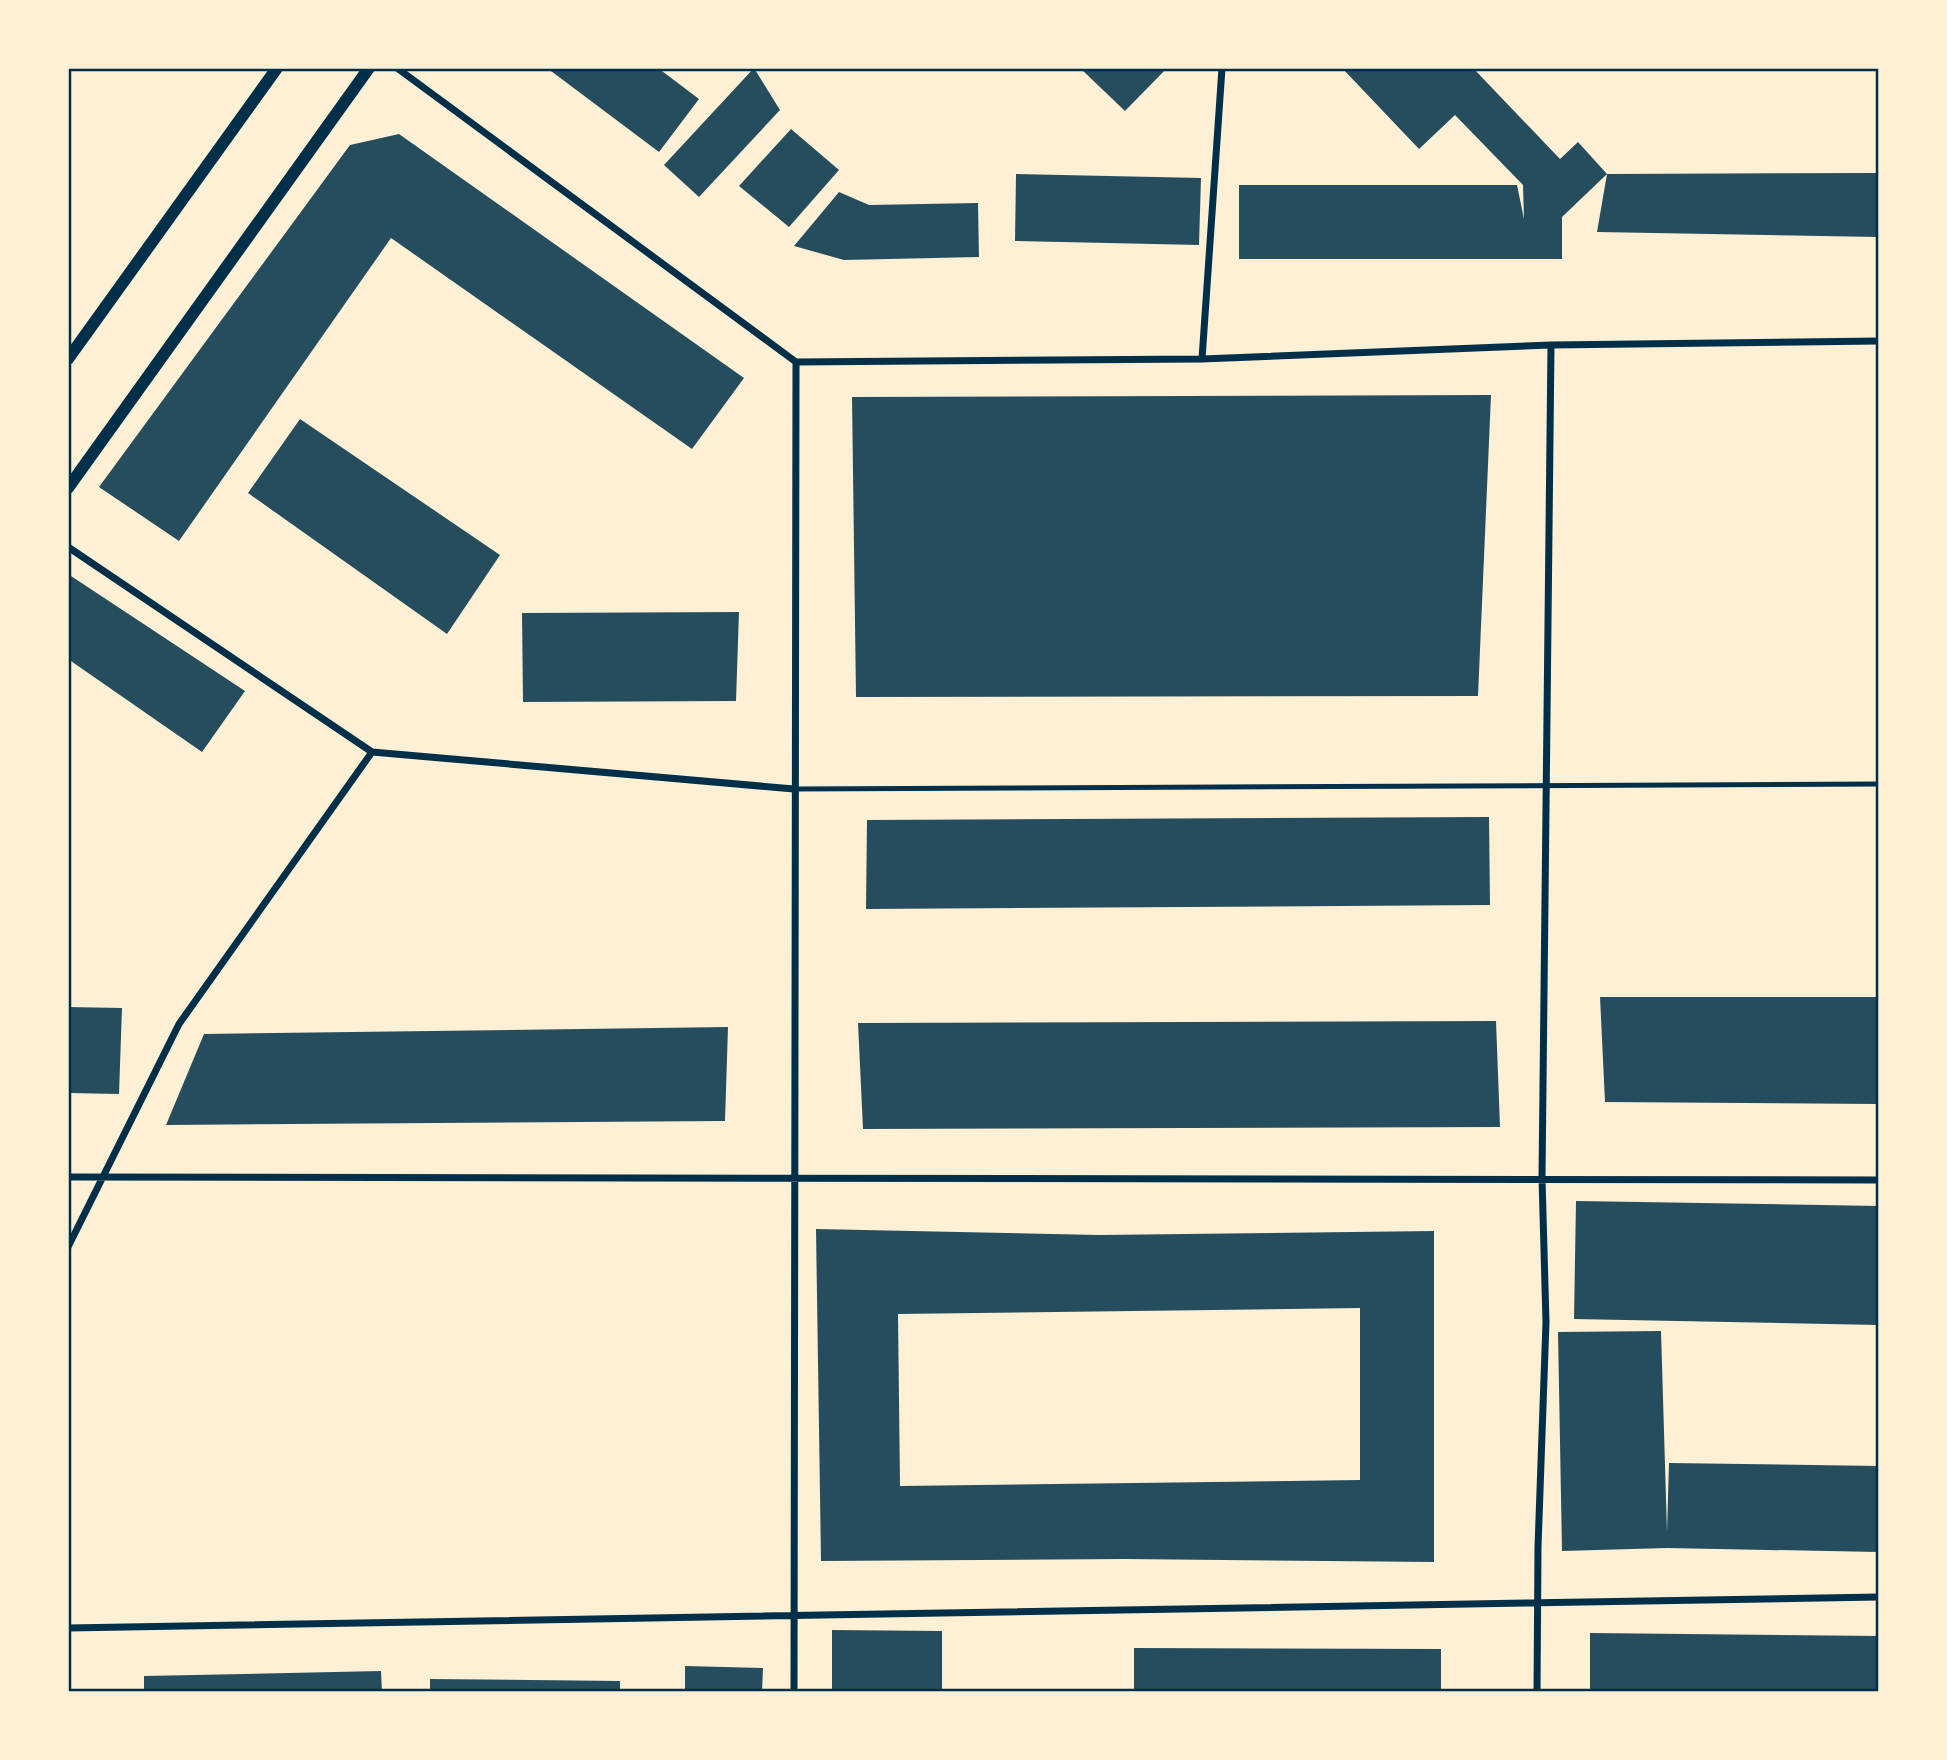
<svg xmlns="http://www.w3.org/2000/svg" width="1947" height="1760" font-family="'DM Sans',sans-serif">
<style>
.building{fill:#264d5e;fill-rule:evenodd}
.lines{fill:none;stroke-linecap:round;stroke-linejoin:round}
.service{stroke:#003049;stroke-width:5}
.minor{stroke:#003049;stroke-width:7}
.tertiary{stroke:#003049;stroke-width:12}
.neatline{fill:none;stroke:#003049;stroke-width:2.5}
</style>
<rect width="100%" height="100%" fill="#fdf0d5"/>
<path class="building" d="M547,68h111l41,31 -40,53z
M754,68l26,42 -81,87 -35,-32z
M1080,68h87l-42,43z
M1342,68h131l87,91 18,-17 29,32 -45,43v42h-323v-74h278l7,34 -1,-34 -68,-70 -36,34z
M791,129l48,41 -50,57 -50,-41z
M399,134l345,244 -52,71 -301,-211 -212,303 -80,-54 251,-342z
M1879,173v64l-282,-5 10,-58z
M1016,174l185,4 -2,67 -184,-4z
M839,192l30,13 109,-2 1,54 -135,3 -50,-14z
M1491,395l-13,301 -622,1 -4,-300z
M300,419l200,136 -53,79 -199,-141z
M68,574l177,117 -43,61 -134,-93z
M739,612l-3,89 -213,1 -1,-89z
M1489,817l1,88 -624,4 1,-89z
M1600,997h279v107l-274,-2z
M68,1007l54,1 -3,86 -51,-1z
M1496,1021l4,106 -637,2 -5,-106z
M728,1027l-3,94 -559,4 38,-91z
M1576,1201l303,5v119l-305,-6z
M816,1229l283,6 335,-4v331l-309,-3 -304,2zM1360,1308v172l-460,6 -2,-172z
M1661,1331l6,201 2,-69 210,3v86l-212,-4 -105,3 -4,-219z
M832,1630l110,1v61h-110z
M1590,1633l289,3v56h-289z
M1134,1648l307,1v43h-307z
M685,1666l78,2 -1,24h-77z
M381,1671l1,21h-238v-16z
M430,1679l190,2v11h-190z"/>
<g class="lines">
<path class="service" d="M794,789l1085,-5"/>
<path class="minor" d="M397,68l399,294
M1202,359l20,-291
M796,362l406,-3 349,-14 328,-4
M68,547l304,205
M68,1177l1811,3
M68,1247l111,-223 193,-272 422,37
M68,1628l1811,-31
M794,1692l2,-1330
M1537,1692l1,-145 8,-225 -4,-144 9,-833"/>
<path class="tertiary" d="M68,359l209,-291
M68,488l301,-420"/>
</g>
<rect width="1947" height="1760" fill="none" stroke="#fdf0d5" stroke-width="140"/>
<rect x="70" y="70" width="1807" height="1620" class="neatline"/>
</svg>
